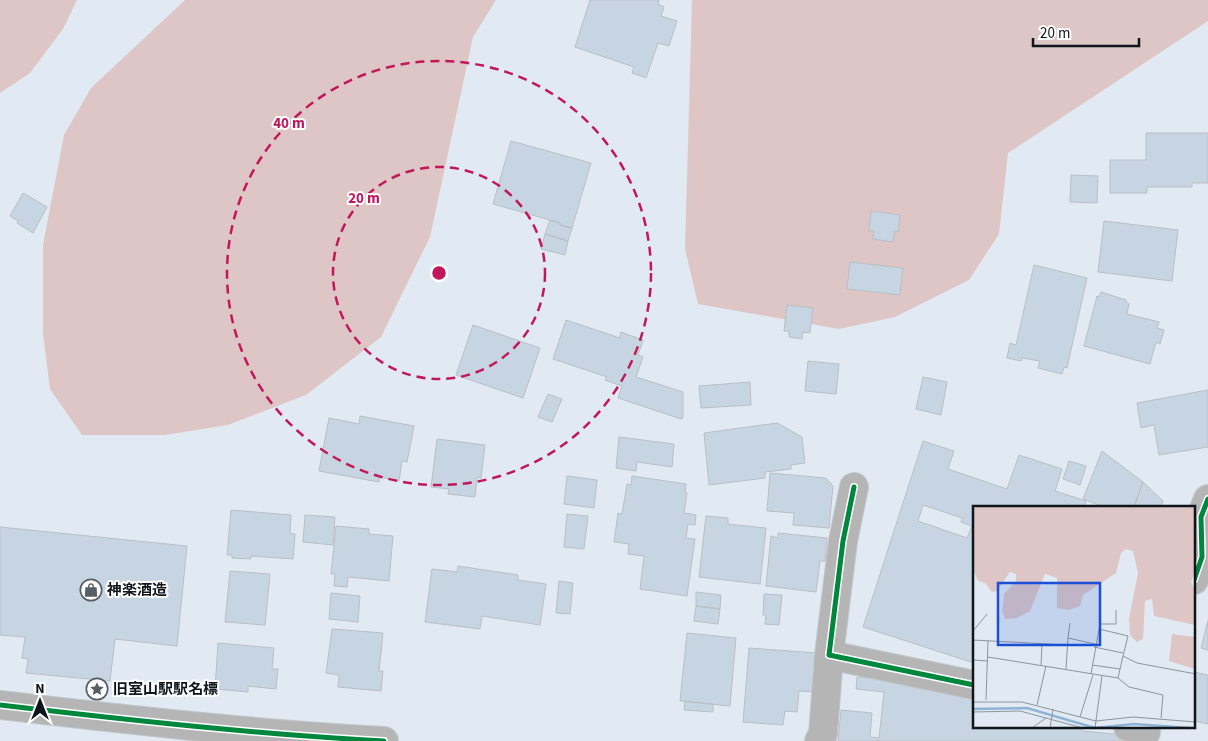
<svg xmlns="http://www.w3.org/2000/svg" width="1208" height="741" font-family="'Source Sans 3','Noto Sans JP',sans-serif">
<style>
.green{fill:#ddc6c5}
.building{fill:#c7d5e2;stroke:#b8bfc5;fill-rule:evenodd}
.lines{fill:none;stroke-linecap:round;stroke-linejoin:round}
.street-casing{stroke:#c1c8ce;stroke-width:30}
.street{stroke:#b6b5b6;stroke-width:28}
.cycleway-casing{stroke:#fff;stroke-width:8}
.cycleway{stroke:#00873e;stroke-width:5}
.ring{fill:none;stroke:#c2185b;stroke-width:2.5;stroke-dasharray:9 6}
.labels{text-anchor:middle;dominant-baseline:central;stroke-width:4;stroke-linejoin:round;paint-order:stroke}
.poi-label{font-size:15px;font-weight:bold;fill:#0f151a;stroke:#fff;text-anchor:start}
.inset-river{fill:none;stroke:#8fb3d5;stroke-width:2.5}
.inset-road{fill:none;stroke:#8d959c;stroke-width:1}
.view{fill:#1d4ed8;fill-opacity:0.15;stroke:#1d4ed8;stroke-width:2.5}
.inset-edge{fill:none;stroke:#0f151a;stroke-width:2.5}
.centre{fill:#c2185b;stroke:#fff;stroke-width:2.5}
.ring-label{font-size:15px;text-anchor:middle;font-weight:bold;fill:#c2185b;stroke:#fff;stroke-width:4;stroke-linejoin:round;paint-order:stroke}
</style>
<rect width="100%" height="100%" fill="#e1eaf2"/>
<path class="green" d="M0,0h77l-14,29 -33,44 -30,20z
M185,0h311l-23,37 -43,200 -49,100 -75,58 -78,30 -63,10h-83l-32,-46 -7,-55v-89l21,-110 27,-47z
M692,0h516v21l-200,132 -9,81 -30,46 -74,37 -56,12 -141,-25 -13,-55z"/>
<path class="building" d="M590,0h69l-1,4 6,3 -3,9 16,5 -8,25 -11,-3 -12,35 -14,-5 2,-6 -59,-20z
M1146,133h62v50h-16v4h-45v6h-37v-33h36z
M511,141l80,22 -19,65 -12,-3v-2l-10,-3 -57,-16z
M1071,175l27,1 -1,27 -27,-1z
M23,193l24,14 -14,26 -16,-10 1,-2 -8,-5z
M871,211l29,4 -2,17 -3,-1 -2,11 -20,-3 1,-8h-5z
M550,220l10,3v2l12,3 -4,13 -23,-7z
M1104,221l74,9 -6,51 -74,-9z
M545,234l23,7 -3,14 -24,-6z
M850,262l53,6 -3,27 -53,-6z
M1034,265l53,13 -20,90 -3,-1 -2,7 -24,-6 2,-7 -18,-3 -1,3 -14,-3 3,-15 6,2z
M1101,292l25,8v2l3,2 -2,10 32,8 -2,6 7,2 -4,14 -4,-2 -6,22 -66,-18 13,-50 2,1z
M787,305l26,3 -3,25 -7,-1 -1,7 -13,-2v-6h-5z
M566,320l54,18 1,-6 22,8 -5,15 5,2 -7,20 47,15v26l-2,1 -63,-21 4,-12 -17,-6 2,-3 -54,-18z
M473,325l67,23 -17,50 -67,-23z
M808,361l31,3 -3,30 -31,-3z
M923,377l24,5 -6,33 -25,-6z
M750,382l1,23 -50,3 -2,-22z
M1208,390v57l-49,8 -5,-30 -13,3 -4,-25z
M548,394l14,5 -10,23 -14,-5z
M360,416l54,10 -7,36 -5,-1 -3,20 -19,-4 -1,5 -60,-11 10,-53 30,6z
M777,423l25,14 3,26 -14,2v4l-26,3v6l-56,7 -5,-52z
M619,437l55,7 -2,23 -35,-5 -1,9 -20,-3z
M437,439l48,6 -4,33 -4,-1 -2,20 -27,-3 1,-5 -18,-2z
M923,441l31,10 -6,18 59,20 12,-34 43,14 -7,22 31,10 -2,6h-110v156l-111,-36zM923,505l39,13 -1,4 11,4 -5,12 -49,-17z
M1102,451l41,31 -9,25h-30l-21,-8z
M1069,461l17,5 -6,19 -17,-6z
M770,473l56,5 7,8 -4,42 -36,-3 1,-12 -27,-2z
M567,476l30,4 -3,28 -30,-4z
M632,476l54,8 -1,8 2,1 -3,20 12,2 -1,10 -7,-1 -2,14 9,1 -8,57 -47,-7 4,-33 -16,-2 1,-10 -15,-2 4,-29 4,1 5,-30 4,1z
M1143,482l20,19 -2,6h-27z
M231,510l60,5 -1,18 5,1 -2,25 -42,-3v3l-19,-1v-3h-5z
M567,514l21,2 -4,33 -20,-2z
M305,515l30,2 -2,28 -30,-3z
M706,516l22,2v6l38,4 -6,56 -61,-7z
M336,526l33,3v5l24,2 -4,45 -41,-4 -1,10 -13,-1 1,-12h-4z
M0,527l187,19 -10,100 -62,-7 -5,42 -84,-8 2,-14 -6,-1 3,-21 -25,-2z
M778,533l49,5 -2,23h-5l-4,31 -50,-6 5,-50 7,2z
M458,566l60,9v5l28,4 -6,41 -58,-9 -2,13 -55,-7 7,-53 25,3z
M230,571l40,3 -5,51 -40,-3z
M559,581l14,2 -3,31 -14,-1z
M696,592l25,3 -1,14 -24,-3z
M331,593l29,3 -2,26 -29,-3z
M764,594l18,1 -3,30 -14,-1 1,-9h-3z
M696,606l24,3 -2,15 -24,-3z
M1208,620v30l-7,-2z
M332,629l51,4 -4,38h4l-2,20 -43,-4 1,-12 -13,-2z
M687,633l49,5 -6,68 -50,-5z
M218,643l56,5 -2,21h6l-2,20 -28,-3v6l-33,-3z
M749,648l68,5 -3,39 -15,-1 -2,21 -12,-1 -2,14 -40,-3z
M1194,672l14,3v49l-14,-3z
M857,677l27,2 90,19v29h101l7,1v3l43,4 -1,6h-286l3,-31 31,3 -2,24 9,1 5,-46 -28,-3z
M685,701l28,3v8l-29,-2z"/>
<g class="lines">
<g class="street-casing">
<path id="street" d="M854,487l-11,54 -14,114 145,30
M1194,580l8,-23 -1,-40 7,-18
M0,705c128,15 255,29 384,36
M1128,727l18,5
M819,741l4,-7 6,-79"/>
</g>
<use href="#street" class="street"/>
<g class="cycleway-casing">
<path id="cycleway" d="M854,487l-11,54 -14,114 145,30
M1194,580l8,-23 -1,-40 7,-18
M0,705c128,15 255,29 384,36"/>
</g>
<use href="#cycleway" class="cycleway"/>
</g>
<g class="ring">
<circle cx="439" cy="273" r="106"/>
<circle cx="439" cy="273" r="212"/>
</g>
<defs>
<g id="shop-ring" transform="scale(1.125)"><circle r="9.5" fill="#fff" stroke="#586066" stroke-width="1.5"/><path d="M-5-2.5h2.3a2.7 3.5 0 0 1 5.4 0H5L5.5 6h-11ZM-1.5-2.5h3a1.5 2.3 0 0 0-3 0Z" fill="#586066"/></g>
<g id="sight-ring" transform="scale(1.125)"><circle r="9.5" fill="#fff" stroke="#586066" stroke-width="1.5"/><path d="M0-6L1.8-2.2L6-1.7L2.9 1.2L3.7 5.4L0 3.3L-3.7 5.4L-2.9 1.2L-6-1.7L-1.8-2.2Z" fill="#586066"/></g>
</defs>
<g fill-rule="evenodd">
<use href="#shop-ring" x="91" y="590"/>
<use href="#sight-ring" x="97" y="689"/>
</g>
<g class="labels">
<g class="poi-label">
<text x="107" y="590">神楽酒造</text>
<text x="113" y="689">旧室山駅駅名標</text>
</g>
</g>
<g transform="translate(973 506)">
<rect width="222" height="222" fill="#e1eaf2"/>
<path d="M0,0h222v65l-4,11 4,8v35l-41,-9 -2,-17 -7,2 -2,38 -6,3 -7,-7 -1,-16 9,-46 -5,-22 -7,-2 -5,4 -5,20 -33,22 -3,11 -11,4 -12,-2v-30l-12,-4 -15,37 -13,7 -12,1 -3,-8 2,-17 12,-13v-7l-6,-2 -13,19 -5,1 -7,-9 -7,-2 -5,-12zM199,128l23,3v32l-26,-8z" fill="#ddc6c5"/>
<path class="inset-river" d="M0,203l54,-1 68,20 39,-4 56,4"/>
<path class="inset-road" d="M97,117l-2,15 27,6M126,123l29,7 -5,20M0,125l14,-17M0,134l94,5M121,141l29,6M15,151l130,21 11,9 34,8 -2,23M0,154l15,1M68,159l1,-20M119,159l28,4M93,163l2,-31M118,168l9,-50h16v-14M145,172l5,-22 14,7 59,11M13,194l2,-59M0,196h49l74,19 37,-4 63,5M64,199l9,-39M0,206l47,-1 63,17M107,211l13,-42M59,222l14,-10M77,222l3,-19M122,222l7,-52M152,222h38"/>
<path class="view" d="M25,77h102v62h-102z"/>
<rect width="222" height="222" class="inset-edge"/>
</g>
<circle cx="439" cy="273" r="8" class="centre"/>
<g class="ring-label">
<text x="289" y="128">40 m</text>
<text x="364" y="203">20 m</text>
</g>
<g transform="translate(40 701)" stroke="#ffffff" stroke-width="4" paint-order="stroke">
<path d="M0-4L9 19L0 12L-9 19Z" fill="#0f151a"/>
<text y="-8" font-size="14" font-weight="bold" text-anchor="middle" fill="#0f151a">N</text>
</g>
<path d="M1033 38v8h106v-8" fill="none" stroke="#0f151a" stroke-width="2.5"/>
<text x="1040" y="38" font-size="15" fill="#0f151a" stroke="#ffffff" stroke-width="4" paint-order="stroke">20 m</text>
</svg>
